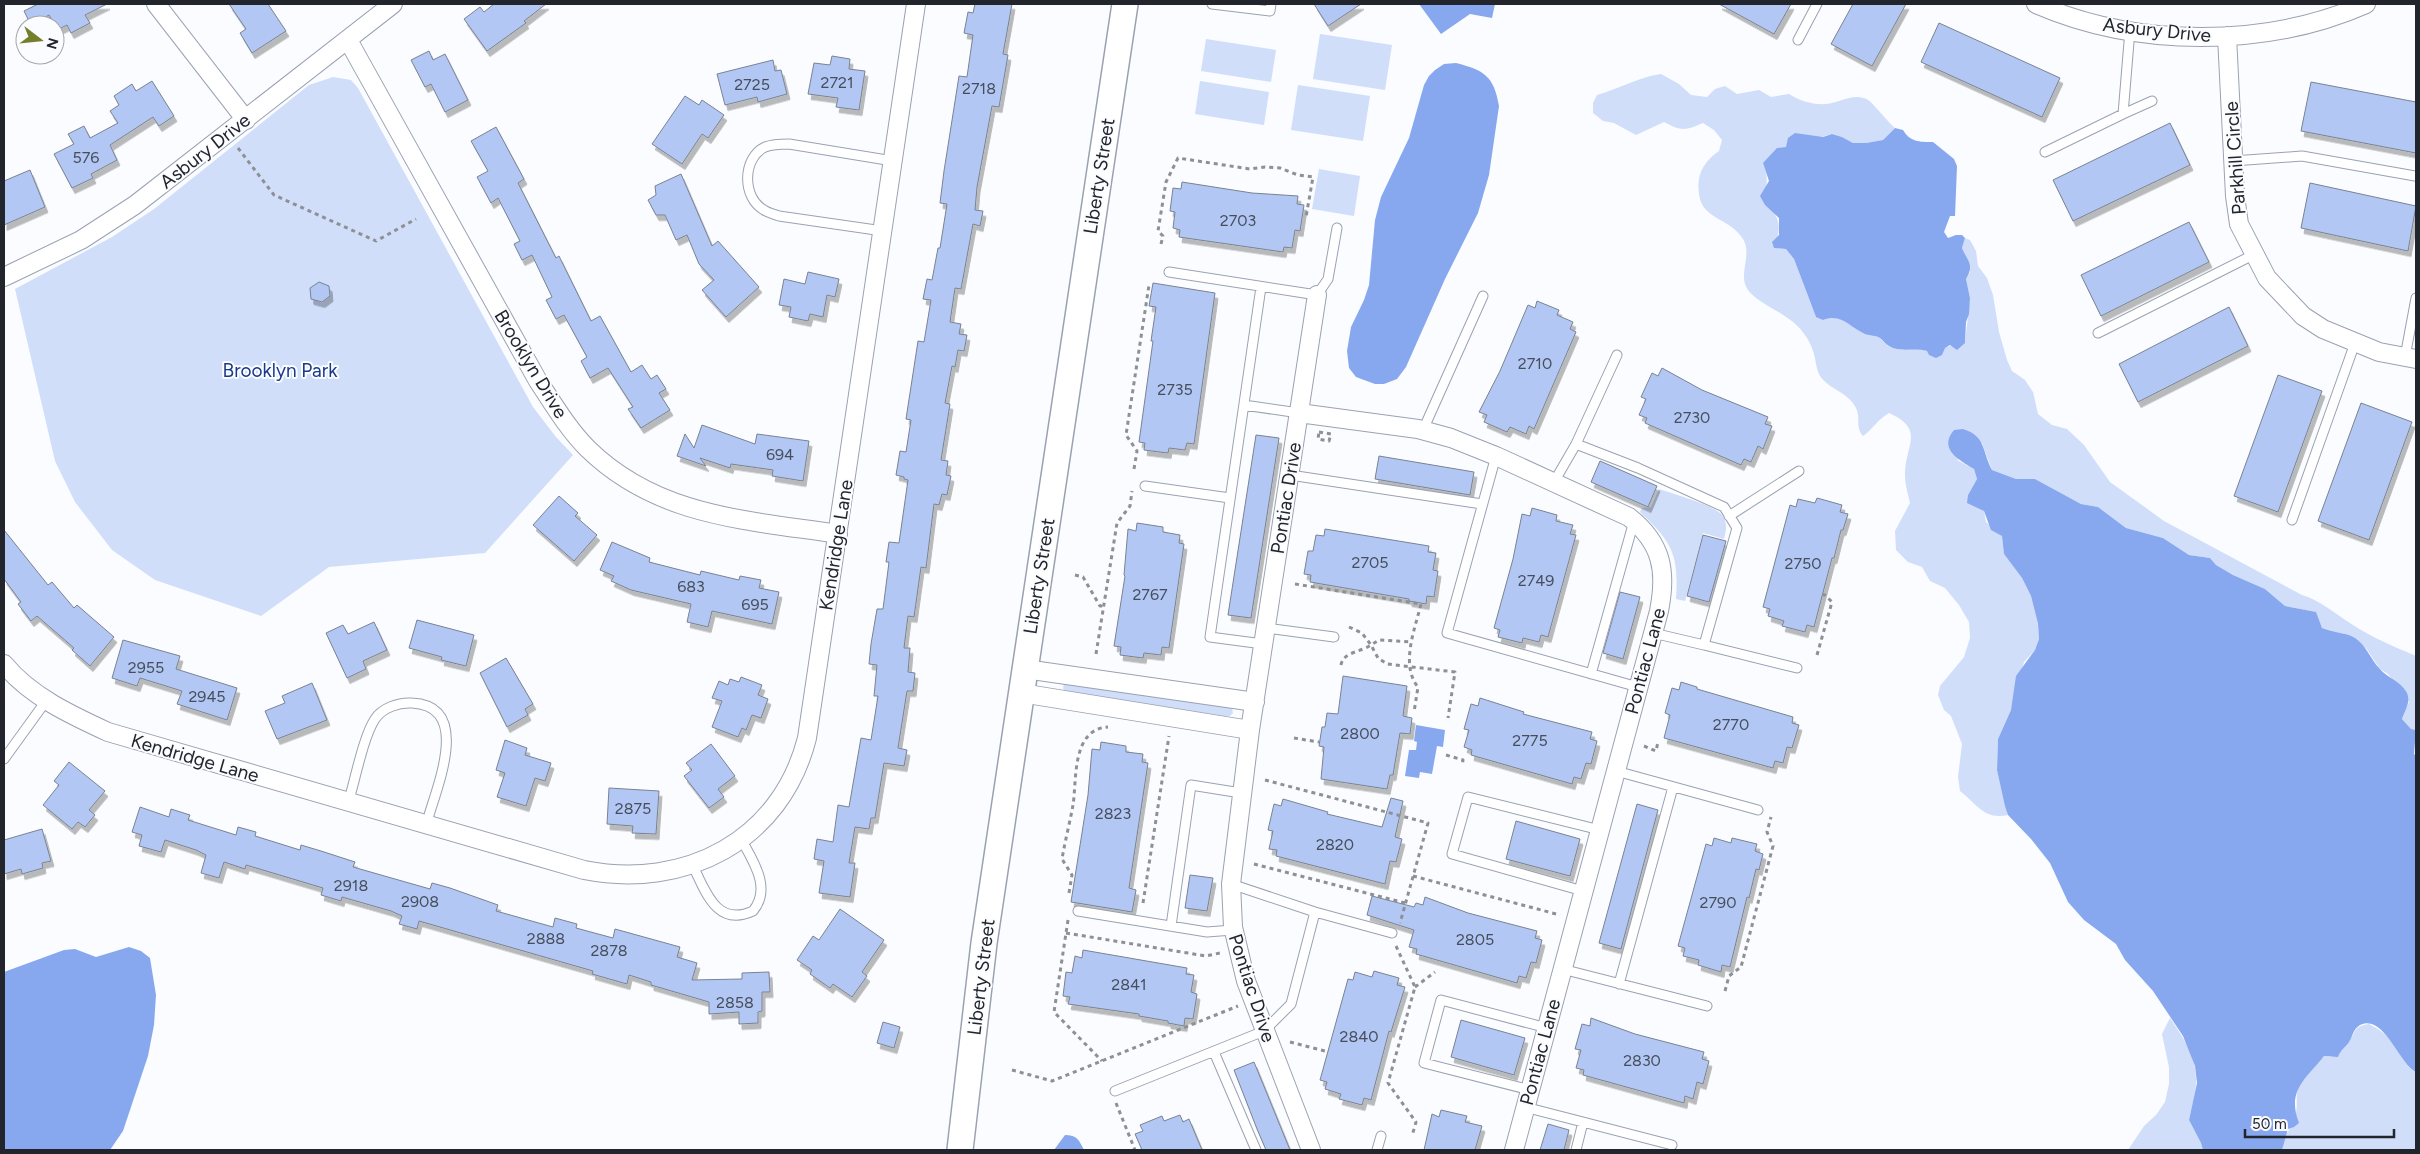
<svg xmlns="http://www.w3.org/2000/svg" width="2420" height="1154" font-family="Figtree,sans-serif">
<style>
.green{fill:#d0defa}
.water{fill:#87a8ef}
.building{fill:#b2c7f3;stroke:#7a8291;filter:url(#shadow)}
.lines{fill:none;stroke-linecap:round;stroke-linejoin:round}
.lane-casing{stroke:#9aa2b2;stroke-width:11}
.street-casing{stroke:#9aa2b2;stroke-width:20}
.secondary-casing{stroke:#9aa2b2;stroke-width:28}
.path{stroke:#8d9094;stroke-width:3;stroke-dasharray:4 4;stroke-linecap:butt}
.lane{stroke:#fff;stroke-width:9}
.street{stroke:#fff;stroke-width:18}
.secondary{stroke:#fff;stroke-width:25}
.labels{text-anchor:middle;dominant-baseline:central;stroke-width:4;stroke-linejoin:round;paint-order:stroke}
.number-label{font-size:16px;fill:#464e5d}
.street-label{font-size:19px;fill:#22252b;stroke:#fafcff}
.park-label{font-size:19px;fill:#1b3889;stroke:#fafcff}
</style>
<defs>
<filter id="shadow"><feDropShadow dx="3" dy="5.5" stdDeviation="0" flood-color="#0004"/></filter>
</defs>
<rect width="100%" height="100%" fill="#fafcff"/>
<path class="green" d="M1320,34l72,11 -7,45 -72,-11z
M1206,39l70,11 -5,32 -70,-11z
M1661,74l18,10 12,11 16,2 8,-8 10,-3 12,8 22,-4 12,7 18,-3c11,7 24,11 37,10 14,-1 28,-12 42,-4 3,1 21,23 27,28l-12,12 -17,3h-13l-11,-6 -10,-3 -46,13 -23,16c7,17 2,24 2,42 17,12 16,24 9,43l12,1 8,10 22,58h16l12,3 20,13 15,4 9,9 14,4 15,-2 10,3 38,-8 5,-45 -4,-19 4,-7 -8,-24 3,-10 5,2 6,11 2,15 9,12 6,17 6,37 8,28 5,11 13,9 8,12 5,22 14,11 15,4 17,16 26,37 54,39 138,74c20,6 33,19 51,30 20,13 42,22 63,31v74l-5,-1 -9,-10 7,-17 -21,-28 -8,-5 -14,-21 -23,-15h-12l-9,-5 -7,-16 -30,-6 -20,-17 -32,-14 -17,-10 -6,-7 -21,-3 -26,-17 -37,-10 -28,-21 -17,-3 -46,-25h-19l-24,-9 -10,-27 -25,17 17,9 3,10 -9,16 16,16 2,11 16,14 2,18 18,24 9,18 7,29 1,14 -4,11 -11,12 -13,48 -13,29 -1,31 11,45c-24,5 -30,-10 -48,-24l-2,-14 4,-33 -11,-28 -7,-6 -6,-15 2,-9 24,-29 6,-19 -1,-16 -10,-17 -14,-17 -15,-7 -8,-14 -14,-5 -12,-12 -1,-19 15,-28c-2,-9 -5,-18 -5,-27 -1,-30 22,-46 -16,-63 -11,6 -16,16 -26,23 -8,-9 -2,-17 -7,-28 -8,-16 -26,-18 -36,-32 -4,-7 -4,-15 -6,-22 -2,-8 -7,-17 -12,-23 -14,-18 -43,-26 -54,-41 -11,-15 5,-35 -5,-51 -11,-19 -38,-20 -43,-40 -5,-22 2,-36 19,-48l3,-11 -8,-10 -11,-7c-18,8 -22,8 -39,-1l-28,13 -22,-12 -11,-2 -10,-8v-10l4,-8c22,-6 41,-18 64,-21z
M333,77l18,3 7,8 175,319 23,30 17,18 -88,98 -156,14 -68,49 -106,-36 -43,-30 -37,-48 -20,-41 -40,-172 97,-52 42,-28 155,-124z
M1200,81l69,11 -5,33 -69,-11z
M1298,85l72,11 -7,45 -72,-11z
M1319,169l41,7 -6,40 -42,-7z
M1659,489c14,5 55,16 63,26 6,8 4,16 2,24l-21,-6 -18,68 -9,-2c3,-45 -4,-57 -36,-87l2,-4 9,-1z
M1064,682l164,24 4,2 1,5 -3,3h-5l-157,-24 -5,-3z
M2170,1018c13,19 27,40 26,64 0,12 -5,26 -7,38l12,23 2,7h-75l16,-24 12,-11 9,-13 4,-18v-17l-7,-33z
M2369,1024c11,6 20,12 27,23 6,10 10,20 20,25v78h-134c1,-14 11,-24 14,-37 2,-8 -1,-19 3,-27 4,-10 18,-21 25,-30l8,1c5,-5 11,-9 16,-15 9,-9 3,-15 21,-18z"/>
<path class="water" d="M1419,4h76l-3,14 -22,-4 -29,20z
M1456,63c28,7 38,13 43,43l-10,69 -11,38 -33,66 -39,88 -9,12 -13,5h-9l-19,-7 -7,-9 -2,-17 4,-24 13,-27 5,-15 6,-65 6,-23 28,-59 15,-53 5,-9 6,-6 9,-6z
M1895,128l8,2c7,12 16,12 30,12l21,17 3,7 -2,50h-5l-6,16 4,6 8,-3h6l3,3 -3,10c5,13 13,16 4,31l4,19 -1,16 -3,8 -1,21 -8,7 -7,-5 -5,3 -3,7 -6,3 -7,-3 -2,-4c-13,-4 -26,2 -38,-5 -4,-2 -6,-6 -9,-8 -4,-3 -10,-2 -15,-4 -16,-7 -23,-21 -42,-14l-7,-3 -22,-58 -8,-10 -12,-1 -2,-6 7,-7v-17l-14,-13 -5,-9 9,-15 -6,-18 14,-15 9,-1 2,-9 7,-5 28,4 9,-3 10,3 11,6h13l17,-3z
M1963,429c23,7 19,22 29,41l24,9h19l46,25 17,3 28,21 37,10 26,17 21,3 6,7 17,10 32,14 20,17 31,6 6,16c11,5 23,4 33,10 11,7 15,20 24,30 8,10 22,13 28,25 4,9 -2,18 -5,26l9,10 5,1 -2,24 2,2v316c-17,-8 -32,-59 -56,-47 -7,4 -7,11 -11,17 -4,6 -8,7 -11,15l-14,-1c-17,22 -38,34 -25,67l-5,4 -6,2 -6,21h-79l-2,-7 -12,-23 8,-37 -2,-17 -12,-30 -30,-45 -28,-31 -9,-16 -32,-24 -16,-18 -18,-39 -19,-24 -23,-24 -3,-9 -8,-36 1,-31 13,-29 5,-34 19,-26 4,-11 -1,-15 -7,-28 -9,-18 -18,-24 -2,-18 -11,-6 -7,-19 -17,-8 1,-8 9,-16 -3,-10c-15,-9 -36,-20 -20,-39z
M1416,725l29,5 -2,17 -6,-1 -5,28 -12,-2 -1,6 -14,-2 4,-26h7l1,-8 -3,-1z
M129,947l12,4 9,7 6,37 -2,30 -6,31 -25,75 -13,19h-106v-178l60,-22 11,-1 21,8z
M1065,1135c12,0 14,5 19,15h-30z"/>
<path class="building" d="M38,4h69l-22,11 5,8 -19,10 -4,-8 -12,6v-6l-6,-10 -18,10 -7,-14z
M229,4h39l18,27 -34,22 -12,-20 6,-4z
M494,4h52l-22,17 2,2 -39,28 -23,-32 16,-12 4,5z
M975,4h37l-9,50 5,1 -9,52 -7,-1 -15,81 -2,23 8,1 -3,15 -7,-2 -12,65 -6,-1 -5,34 11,2 -2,10 8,1 -3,16 -6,-1 -3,17 -3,-1 -7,37 5,1 -9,56 7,1 -2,14 5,1 -4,19 -5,-1 -3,11 -5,-1 -8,64 -5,-1 -7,50 -6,-1 -4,32h6l-2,24 7,1 -2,18h-6l-9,57 9,2 -3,16 -20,-3 -9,55h-4l-2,11 -14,-2 -6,36h6l-5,34 -31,-4 5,-32 -10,-2 3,-20 16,3 5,-37 11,2 12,-69 10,2 7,-44h-4l3,-31 -8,-1 2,-20 6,-35h6l6,-47h-3l3,-20 10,1 9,-63 -4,-1v-2l-8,-2 4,-24 6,1 5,-32 -5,-1 12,-78 6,1 7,-42 -8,-1 4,-20 5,1 6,-32h2l7,-44 -7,-1 4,-32 15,-95 8,1 6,-42 -9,-2 4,-21 5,1z
M1314,4h47l-33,22z
M1719,4h72l-17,30z
M1853,4h53l-34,62 -41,-22z
M1939,23l121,55 -18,39 -121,-55z
M429,51l4,9 12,-6 23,46 -23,12 -14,-28 -6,3 -14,-27z
M832,56l18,3 -1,10 16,2 -6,39 -23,-3 2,-9 -30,-4 6,-31 16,2z
M773,60l2,11 6,-1 6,24 -29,8 -1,-5 -32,8 -8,-31z
M152,81l22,35 -15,10 -6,-9 -43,28 7,15 -26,14 2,4 -21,10 -18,-34 20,-10 -6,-10 16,-8 6,12 28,-15 -8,-12 9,-6 -5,-9 18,-12 4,7z
M2311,82l105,20v51l-115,-22z
M685,96l14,9 3,-5 22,15 -16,23 -6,-4 -20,30 -30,-20z
M2170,123l20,42 -117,56 -20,-41z
M496,127l28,52 -6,4 38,75 3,-2 32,65 9,-5 31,56 11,-7 9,14 6,-4 9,14 -7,4 11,17 -29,18 -13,-19 5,-2 -25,-39 -18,10 -9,-17 6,-4 -23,-42 -8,4 -10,-19 6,-3 -20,-42 -10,5 -8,-16 6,-3 -22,-43 -7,5 -14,-26 11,-6 -17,-30z
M30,170l15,37 -41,18v-44z
M681,174l31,72 6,-5 41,46 -33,30 -24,-27 12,-10 -15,-16 -12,-29 -11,5 -11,-25h-9l-8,-15 8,-5 -1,-9z
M1182,182l70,11 46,3 -1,8 7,1 -4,26 -5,-1 -3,18 -8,-1 -1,5 -104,-15 1,-7 -7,-2 2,-16 -5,-1 3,-23 8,1z
M2310,183l106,23 -8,45 -107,-23z
M2189,222l20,40 -108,54 -20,-41z
M808,272l31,7 -4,18 -8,-2 -4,22 -13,-3 -2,7 -19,-4 2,-10 -12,-2 5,-26 21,5z
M319,282l10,4 1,10 -8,6 -11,-3 -1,-11z
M1153,283l62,10 -21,151 -7,-1 -2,7 -16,-2 -1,5 -24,-3 1,-7 -6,-1 14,-101h-2l5,-34 -7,-1z
M1537,301l22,9 -2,5 16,7 -3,7 6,3 -42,97 -5,-3 -3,8 -16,-7 -3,5 -23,-10 3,-7 -8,-3 21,-41 28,-66 7,3z
M2229,307l19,39 -110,56 -19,-38z
M1662,368l40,22 66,27 -3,7 7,2 -9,23 -5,-3 -7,16 -7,-3 -3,6 -96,-42 2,-5 -8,-3 7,-16 -5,-2 11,-24 6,3z
M2278,375l44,16 -44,121 -44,-16z
M2361,403l51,19 -43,118 -51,-19z
M702,425l53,19 2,-10 52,7 -6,40 -31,-5 1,-6 -42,-6 -1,4 -30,-10 6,8 -29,-10 8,-22 9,14z
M1256,435l23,3 -28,180 -23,-3z
M1379,456l95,16 -4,23 -95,-16z
M1600,461l57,25 -9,21 -57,-25z
M559,496l19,17 -3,3 22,19 -23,26 -41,-36z
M1817,498l25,7 -2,7 8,2 -5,16h-2l-7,28h-2l-18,69 -7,-2 -2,7 -23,-6 2,-5 -16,-5 2,-7 -7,-2 27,-102 6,2 2,-8 17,4z
M1532,508l25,7 -1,6 17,4 -3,9 6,1 -28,102 -7,-2 -2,7 -16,-4 -1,5 -24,-6 2,-7 -6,-2 19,-69 9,-45 8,2z
M1137,523l26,4v5l17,3 -1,8 5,1 -15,104 -7,-1 -1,8 -17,-2 -1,5 -23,-3 1,-8 -7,-1 11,-70 -1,-1 4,-46 8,2z
M1325,529l104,17 -1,6 8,1 -3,17 5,1 -4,26 -7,-1 -1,8 -17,-3v-2l-99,-17 1,-7 -7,-1 4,-23h5l3,-16 8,1z
M4,530l44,55 4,-3 22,26 3,-3 37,32 -24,29 -18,-16 2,-2 -37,-32 -6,5 -13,-17 3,-2 -17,-23z
M1703,535l23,6 -17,61 -22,-6z
M612,542l38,16 -1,4 51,13 1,-4 38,9 1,-4 21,4 -2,8 20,4 -7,32 -60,-13 -4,16 -21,-5 4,-18 -60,-14 -20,-9 3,-5 -14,-6z
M1620,592l20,5 -17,62 -20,-6z
M417,620l57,15 -8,31 -25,-6 1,-3 -33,-9z
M374,622l13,28 -24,11 3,8 -19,9 -21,-45 17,-8 5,9z
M123,640l57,16 -4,13 61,19 -10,32 -50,-16 5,-13 -42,-13 -3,8 -25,-8z
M506,658l27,46 -8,5 3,6 -21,12 -27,-54z
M1343,676l64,10 -4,30 9,2 -2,16 -10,-1 -7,42h-3l-3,14 -66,-10 3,-32 -5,-1 3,-19h3l2,-14 11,1z
M741,677l21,8 -4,10 10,4 -7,19 -9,-3 -6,15 -4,-2 -4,9 -26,-10 10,-26 -10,-3 7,-17 9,4 2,-6 9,3z
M1681,682l16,5v2l96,28 -1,6 7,2 -7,23 -5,-1 -4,16 -8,-2 -2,7 -109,-30 6,-23 -5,-2 7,-25 7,2z
M312,683l15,37 -50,19 -12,-28 20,-8 -3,-7z
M1480,698l44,14 -1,2 69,18 -2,7 7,2 -6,23 -5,-1 -5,16 -7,-2 -2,7 -101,-29 1,-5 -8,-3 5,-17 -5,-1 7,-25 7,2z
M505,740l22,8 -2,7 26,8 -6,18 -10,-3 -9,28 -29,-9 8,-24 -9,-3z
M1101,742l25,4v6l17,2 -1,8 6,1 -19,125 7,2 -4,22 -61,-10 17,-107 4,-46 8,1z
M711,744l24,32 -17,13 6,8 -15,11 -25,-32 8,-6 -6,-7z
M69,762l36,29 -16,19 6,5 -10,12 -7,-5 -6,7 -29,-24 16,-20 -5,-4z
M609,788l50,3 -3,43 -24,-1 1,-7 -26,-2z
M1391,798l12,3 -8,36 7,2 -6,23 -6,-1 -5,23 -109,-28 1,-6 -8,-1 4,-18 -5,-1 6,-26 7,2 2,-7 45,13 -1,2 55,13z
M1637,804l21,6 -37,139 -22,-6z
M140,807l29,10 2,-8 19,6 -2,5 48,15 2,-8 18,5 -1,4 45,14 1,-5 20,6 34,11 -2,5 77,22 2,-6 18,5 48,17 -2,6 57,16 2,-9 22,6 -1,4 37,10 2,-9 65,18 -3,10 20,6 -5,17 50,-1v-6l27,-1 1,20h-8v19l-4,1v11l-19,1v-12l-30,2v-12l-58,-17v-3l-22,-7 -2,9 -35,-10 1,-3 -174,-50 -2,8 -18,-5 3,-8 -11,-5 -49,-14 -1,4 -20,-6 2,-7 -77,-23 -1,4 -21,-7 -5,16 -18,-5 5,-18 -10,-5 -31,-10 -4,12 -22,-6 3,-11 -10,-3z
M1516,821l64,18 -10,37 -64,-17z
M42,829l9,32 -9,2 1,5 -21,6 -1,-5 -17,5v-34z
M1714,838l17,5 1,-5 25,6 -2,7 8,3 -4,16 -3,-1 -7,29 -2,-1 -17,70 -8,-2 -1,7 -23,-7 1,-5 -16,-4 2,-8 -7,-2 28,-102 6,2z
M1190,875l23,3 -6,33 -22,-3z
M1372,896l42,11 2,-4 7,2 2,-8 43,16 69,18 -2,7 7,2 -6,23 -5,-1 -5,16 -7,-2 -2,7 -101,-29 1,-5 -8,-2 5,-17 -47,-15z
M840,909l44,31 -22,32 5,4 -15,21 -19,-13 -3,4 -20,-14 2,-4 -15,-10 16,-24 6,4z
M1083,950l104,18 -1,6 8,1 -3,17 6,2 -4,25 -8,-1 -1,8 -16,-3v-2l-29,-5v-2l-71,-10 2,-7 -7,-1 3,-24 6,1 3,-17 7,2z
M1374,971l25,7 -2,7 8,2 -14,45 -2,-1 -18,69 -7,-2 -2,7 -23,-6 2,-5 -16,-5 2,-7 -7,-2 28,-101 5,1 2,-8 17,5z
M1591,1018l44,16 69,18 -2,7 7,2 -6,23 -6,-2 -4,17 -8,-3 -1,7 -101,-28 1,-5 -8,-2 5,-18 -6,-1 7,-25 8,2z
M1461,1020l64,18 -11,37 -63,-18z
M883,1022l17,5 -6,21 -17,-5z
M1254,1062l36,88h-24l-9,-21 -23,-59z
M1441,1110l26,6 -2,6 17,4 -7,24h-51l8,-36 7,3z
M1180,1115l3,7 6,-3 13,31h-60l-7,-16 8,-3 -3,-6 22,-9 2,5z
M1548,1124l21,6 -5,20h-24z"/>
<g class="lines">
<g class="lane-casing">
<path id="lane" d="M1212,4l58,7 1,-7
M1798,40l19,-36
M2123,114l29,-13
M2045,152l78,-38 7,-84
M2233,161l69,-5 113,20
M883,231l-104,-15c-5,-2 -11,-3 -15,-6 -22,-12 -22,-52 1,-63 8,-3 16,-3 24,-3l104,17
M1169,272l148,23 11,-16 9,-51
M1261,287l-51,350 53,7
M2098,333l157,-79
M2405,357l11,-59
M1244,405l55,8
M1423,430l60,-134
M1576,444l41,-89
M1496,456l-49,177 191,54
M1290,475l192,29
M1554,482l22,-38 62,24 86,39 13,21 -33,117 -51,-12
M1145,486l85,12
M1729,516l70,-45
M2292,520l63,-177
M1266,628l68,9
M1704,645l93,23
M1591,674l43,-153
M4,759l42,-58
M1616,771l142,39
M348,803c7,-22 15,-66 27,-84 7,-11 24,-17 37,-16 62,3 23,88 14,122
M692,864c13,26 24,64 61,47 19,-23 0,-50 -12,-72
M1231,884l84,28 77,21
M1583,891l-131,-37 16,-57 132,33
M1078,911l129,21 26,-2
M1171,926l20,-141 50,8
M1562,969l145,37
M1619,984l54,-197
M1214,1052l42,98
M1530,1090l-106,-27 17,-63 106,28
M1115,1091l149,-60 27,-27 24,-92
M1525,1107l147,38
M1377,1150l4,-14
M1576,1150l7,-28"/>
</g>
<g class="street-casing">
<path id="street" d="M156,4l90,116
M2036,4c101,44 230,44 330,0
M2227,36l8,160 4,28 28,54 36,38 20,13 56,23 37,7
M348,40l190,341c16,24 30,48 50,68 70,68 159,71 250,85
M4,277l77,-37 54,-35 258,-201
M1299,413l119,16 33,9 45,18 133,61c33,26 38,54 30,94l-145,539
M4,664c26,32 67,51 104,68l476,138c101,20 197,-29 223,-132l109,-734
M1025,669l230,33
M1021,693l229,37
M1311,1150l-65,-169 -13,-54 -2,-43 19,-154 67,-435"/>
</g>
<g class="secondary-casing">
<path id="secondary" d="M960,1150l24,-207 141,-939"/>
</g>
<path class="path" d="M238,148l36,47 102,46 40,-22
M1161,244l2,-8 -5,-5 8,-49 12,-24 72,11 15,-2 15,1 18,7 15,2 -7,40
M1319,432l12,2 -2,7 -11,-2z
M1134,469l3,-18 -11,-16 23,-150
M1075,575l8,2 17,29h4
M1295,584l126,20c-6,25 -21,61 -3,83l-4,25
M1349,627l13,6 9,12 8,-5 33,2
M1096,654l21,-131 13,-17 2,-15
M1817,655l15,-53 -7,-7 -6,-1
M1341,665c2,-13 20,-13 30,-20l7,13 9,6 68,8 -7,46
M1294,738l25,4
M1644,746l12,5 2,-9
M1446,755l17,5 -1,6
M1265,780l163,43 -28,100
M1254,864l151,39
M1413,876l147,39
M1069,893l3,-18 -10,-16c3,-18 8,-37 11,-54 4,-24 -2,-76 35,-78
M1143,903l26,-167
M1068,920l-14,92 48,49
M1066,933l140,23 14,-3
M1396,946l19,41 -27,96 28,39 -4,14
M1415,987l20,-15
M1725,991l4,-15 12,-9 32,-121 -6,-14 4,-15
M1290,1042l35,9
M1012,1070l40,11 186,-75
M1116,1103l19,47"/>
<use href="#lane" class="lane"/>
<use href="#street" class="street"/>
<use href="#secondary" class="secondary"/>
</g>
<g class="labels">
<g class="number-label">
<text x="837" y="82">2721</text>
<text x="752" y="84">2725</text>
<text x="979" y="88">2718</text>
<text x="86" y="157">576</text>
<text x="1238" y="220">2703</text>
<text x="1535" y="363">2710</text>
<text x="1175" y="389">2735</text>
<text x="1692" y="417">2730</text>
<text x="780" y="454">694</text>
<text x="1370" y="562">2705</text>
<text x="1803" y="563">2750</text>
<text x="1536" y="580">2749</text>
<text x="691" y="586">683</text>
<text x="1150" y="594">2767</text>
<text x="755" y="604">695</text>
<text x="146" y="667">2955</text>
<text x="207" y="696">2945</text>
<text x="1731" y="724">2770</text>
<text x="1360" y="733">2800</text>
<text x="1530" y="740">2775</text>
<text x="633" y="808">2875</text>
<text x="1113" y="813">2823</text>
<text x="1335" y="844">2820</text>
<text x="351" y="885">2918</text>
<text x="420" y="901">2908</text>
<text x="1718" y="902">2790</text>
<text x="546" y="938">2888</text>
<text x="1475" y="939">2805</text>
<text x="609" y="950">2878</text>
<text x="1129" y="984">2841</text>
<text x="735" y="1002">2858</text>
<text x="1359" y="1036">2840</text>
<text x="1642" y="1060">2830</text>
</g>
<g class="street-label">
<text transform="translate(2157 30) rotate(6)">Asbury Drive</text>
<text transform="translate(205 151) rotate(-38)">Asbury Drive</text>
<text transform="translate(2235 158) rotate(-94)">Parkhill Circle</text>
<text transform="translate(1099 176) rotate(-81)">Liberty Street</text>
<text transform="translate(531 364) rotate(59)">Brooklyn Drive</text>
<text transform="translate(1286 498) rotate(-81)">Pontiac Drive</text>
<text transform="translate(836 545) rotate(-81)">Kendridge Lane</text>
<text transform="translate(1039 576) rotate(-81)">Liberty Street</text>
<text transform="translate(1645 661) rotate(-75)">Pontiac Lane</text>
<text transform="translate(195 758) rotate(16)">Kendridge Lane</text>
<text transform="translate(981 977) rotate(-83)">Liberty Street</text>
<text transform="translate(1252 988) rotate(72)">Pontiac Drive</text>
<text transform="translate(1540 1052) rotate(-75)">Pontiac Lane</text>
</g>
<g class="park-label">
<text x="280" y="370">Brooklyn Park</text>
</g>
</g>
<rect width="2420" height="1154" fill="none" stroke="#22252b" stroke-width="10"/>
<g transform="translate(40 40) rotate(106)"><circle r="24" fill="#fafcff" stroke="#a4a6aa"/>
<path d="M0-4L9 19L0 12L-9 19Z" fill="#757e2a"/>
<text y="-8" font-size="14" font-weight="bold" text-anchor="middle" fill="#22252b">N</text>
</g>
<path d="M2245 1129v8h149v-8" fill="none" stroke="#22252b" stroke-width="2.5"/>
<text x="2252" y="1129" font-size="15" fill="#22252b" stroke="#fafcff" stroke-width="4" paint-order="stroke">50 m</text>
</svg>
